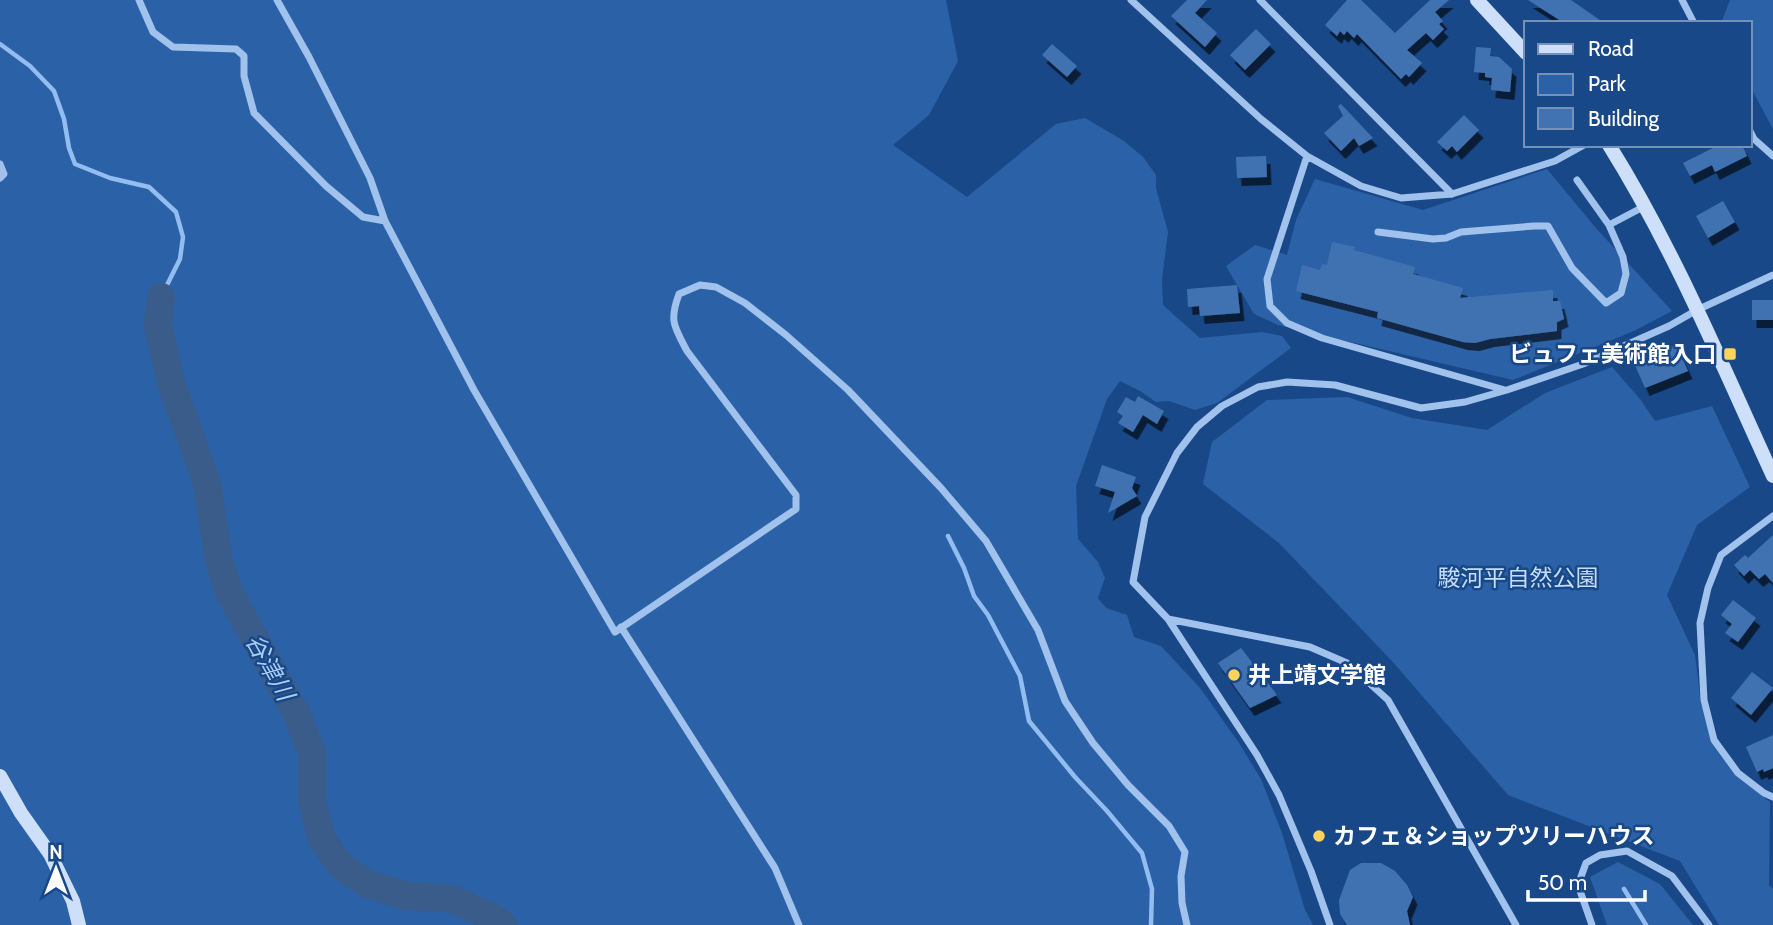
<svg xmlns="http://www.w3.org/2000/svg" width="1773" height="925" font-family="Cabin,'Noto Sans JP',sans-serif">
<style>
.green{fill:#2b62a7}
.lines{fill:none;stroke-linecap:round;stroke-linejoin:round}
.stream{stroke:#93bdf0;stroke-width:4.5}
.river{stroke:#395c8b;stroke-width:28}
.building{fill:#4172b2;filter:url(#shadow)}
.street{stroke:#a1c2ed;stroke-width:7}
.secondary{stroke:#cee0f9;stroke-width:14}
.poi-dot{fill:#ffd25d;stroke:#194888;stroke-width:2.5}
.labels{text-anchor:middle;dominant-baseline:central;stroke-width:5;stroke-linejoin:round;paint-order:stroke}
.poi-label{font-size:23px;font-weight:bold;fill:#fff;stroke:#194888;text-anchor:start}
.park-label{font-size:23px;fill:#c6ddfa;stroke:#194888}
.water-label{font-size:24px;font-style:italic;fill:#accdf5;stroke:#194888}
</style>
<defs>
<filter id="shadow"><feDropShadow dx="4.5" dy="8" stdDeviation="0" flood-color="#0009"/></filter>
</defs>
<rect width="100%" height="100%" fill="#194888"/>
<path class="green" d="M0,0h946l12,61 -29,54 -36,30 74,52 89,-73 29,-6 39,23 19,16 13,18v13l12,44 -6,47 1,26 37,33 62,-6 20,4 9,12 -74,55 -22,7 -26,-9 -13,1 -16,-11 -20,-10 -13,18 -31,87 2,53 20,23 7,16 -7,20 8,10 21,7 7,22 27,9 39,42 39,55 22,36 21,54 23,77 8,15h-1313z
M1730,0h43v129l-23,-43v-63h-29z
M1547,169l48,58 77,84 -38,20 -121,49 -235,-55 -24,-11 -28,-48 29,-21 32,10 9,-35 19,-41 108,31z
M1612,367l28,32 15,22 57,-15 38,81 -53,38 -30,70 28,60 6,49 35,72 34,26 -1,83 4,4v36h-54l-39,-64 -172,-66 -116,-134 -113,-118 -76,-59 9,-42 55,-42 80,-3 65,21 75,12 58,-37z
M1618,862l42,22 33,41h-86l-17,-48z"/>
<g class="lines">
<path class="stream" d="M0,44l30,22 24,25 10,28 5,29 6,16 35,14 39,9 27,25 7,25 -3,22 -19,38
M948,536l16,32 10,28 14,19 32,61 9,45 46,56 32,34 35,42 10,36 -1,36
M1624,889l22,36"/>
<path class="river" d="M161,297l-3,29 14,60 35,97 12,79 10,30 68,123 15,38v48l10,38 19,27 27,18 39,12 45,3 46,21 5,5"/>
</g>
<path class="building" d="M1187,0h20l-12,13 22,20 -12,14 -34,-31z
M1347,0h14l34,33 35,-33h19l-14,12 8,9 -4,3 5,5 -11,11 -7,-7 -19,17 15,13 -13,14 -3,-3 -5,5 -44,-45 -3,4 -7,-7 -3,4 -4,-4 -3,5 -12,-11z
M1528,0h43l33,23h-40z
M1256,29l15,15 -26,26 -15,-15z
M1052,44l25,22 -10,11 -25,-22z
M1476,47l15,1 -1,8 9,1 13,12 -2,23 -19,-2 1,-12 -7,-1v-4l-11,-1z
M1341,104l32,34 -14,8 -5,-8 -13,13 -17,-18 19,-17 -5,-10z
M1464,115l15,15 -22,22 -5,-6 -5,5 -10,-9z
M1719,145h23l5,11 -32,16 -3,-7 -22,11 -7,-13z
M1266,156l1,21 -30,1 -1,-21z
M1723,201l12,21 -27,16 -12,-22z
M1332,242l23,5 -1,3 61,17 -2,7 50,14 -3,10 93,-8v11h7l4,18 -7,3v9l-67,8 -15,4 -12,-1 -86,-24 1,-6 -82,-21 6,-26 18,5 2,-6 5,1z
M1237,285l3,28 -40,3 -1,-10 -11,1 -1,-18z
M1752,300h21v20h-21z
M1676,345l12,26 -43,17 -11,-25z
M1138,396l26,15 -7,13 -14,-9 -10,17 -15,-9 5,-7 -6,-4 9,-15 9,5z
M1102,465l34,12 -4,11 5,8 -29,17 7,-21 -20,-6z
M1773,535v48l-8,-9 -6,5 -9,-9 -6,6 -10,-11 11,-10 3,3z
M1733,600l23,18 -18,24 -13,-9 7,-9 -11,-9z
M1241,648l36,47 -27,13 -32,-45z
M1752,672l21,16 -22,27 -20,-17z
M1773,735v33l-9,4 -1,-3 -6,3 -11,-25z
M1361,863h20l14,8 12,14 6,12 -6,14 3,14h-63l-7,-11 -1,-14 11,-30z"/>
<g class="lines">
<path class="street" d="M139,0l14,32 20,15 63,2 8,7v20l10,37 72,73 37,31 22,4
M277,0l32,57 61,121 15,43 89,169 141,242 181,-123v-14l-109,-144c-13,-25 -18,-30 -8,-57l21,-9 16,2 29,16 41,32 62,55 93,98 45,53 52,89 27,71 28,42 35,42 41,41 16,26 -4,24 1,27 5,22
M1131,0l130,119 46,37 54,30 40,12 51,-4 103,-33 29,-16
M1260,0l192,194
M1682,0l12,23
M1750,131l4,8 19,17
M1307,156l-40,123 3,27 17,17 35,15 183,52
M0,164l4,10 -4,4
M1577,180l32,45 36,-19
M1378,232l55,7 13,-1 15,-6 73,-6h14l24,42 34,35 15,-10 5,-19 -3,-17 -14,-32
M1773,516l-52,39 -13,33 -8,35 4,77 10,40 24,33 26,20 9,4
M1168,619l89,136 22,40 32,76 19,54
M621,627l154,241 24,57
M1516,925l-128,-225 -41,-37 -37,-16 -142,-28 -35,-37 12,-65 32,-64 20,-26 25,-21 36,-19 29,-5 48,3 86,23 44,-6 42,-12 76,-26 86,-38 28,-16 76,-35
M1592,925l-14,-40 8,-22 14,-8 27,-4 45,25 37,49"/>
<path class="secondary" d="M1477,0l49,53
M1609,145c65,104 113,220 164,331
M0,776l21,37 29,41 23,47 6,24"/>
</g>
<g class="poi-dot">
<rect x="1723" y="347" width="14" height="14" rx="3.5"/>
<circle cx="1234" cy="675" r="7"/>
<circle cx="1319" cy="836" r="7"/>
</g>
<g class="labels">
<g class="poi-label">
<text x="1716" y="354" text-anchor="end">ビュフェ美術館入口</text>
<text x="1248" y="675">井上靖文学館</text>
<text x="1333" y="836">カフェ＆ショップツリーハウス</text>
</g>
<g class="park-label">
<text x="1518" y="578">駿河平自然公園</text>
</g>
<g class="water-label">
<text transform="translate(270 667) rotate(61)">谷津川</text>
</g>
</g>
<rect x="1524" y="21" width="228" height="126" fill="#194888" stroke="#7591b8" stroke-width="2"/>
<rect x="1538" y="44" width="35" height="10" fill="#cee0f9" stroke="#7591b8" stroke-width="2"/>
<text x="1588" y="56" font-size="21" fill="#ffffff">Road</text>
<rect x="1538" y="74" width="35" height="21" fill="#2b62a7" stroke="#7591b8" stroke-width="2"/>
<text x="1588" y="91" font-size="21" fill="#ffffff">Park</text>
<rect x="1538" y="108" width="35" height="21" fill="#4172b2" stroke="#7591b8" stroke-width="2"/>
<text x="1588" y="126" font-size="21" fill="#ffffff">Building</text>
<g transform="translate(56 869)" stroke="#194888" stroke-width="5" paint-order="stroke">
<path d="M0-5L12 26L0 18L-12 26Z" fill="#ffffff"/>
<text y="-10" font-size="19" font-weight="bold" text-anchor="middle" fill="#ffffff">N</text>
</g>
<path d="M1528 890v10h117v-10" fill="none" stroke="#ffffff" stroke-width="3.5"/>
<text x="1538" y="890" font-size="21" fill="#ffffff" stroke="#194888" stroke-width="5" paint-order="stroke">50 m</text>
</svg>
